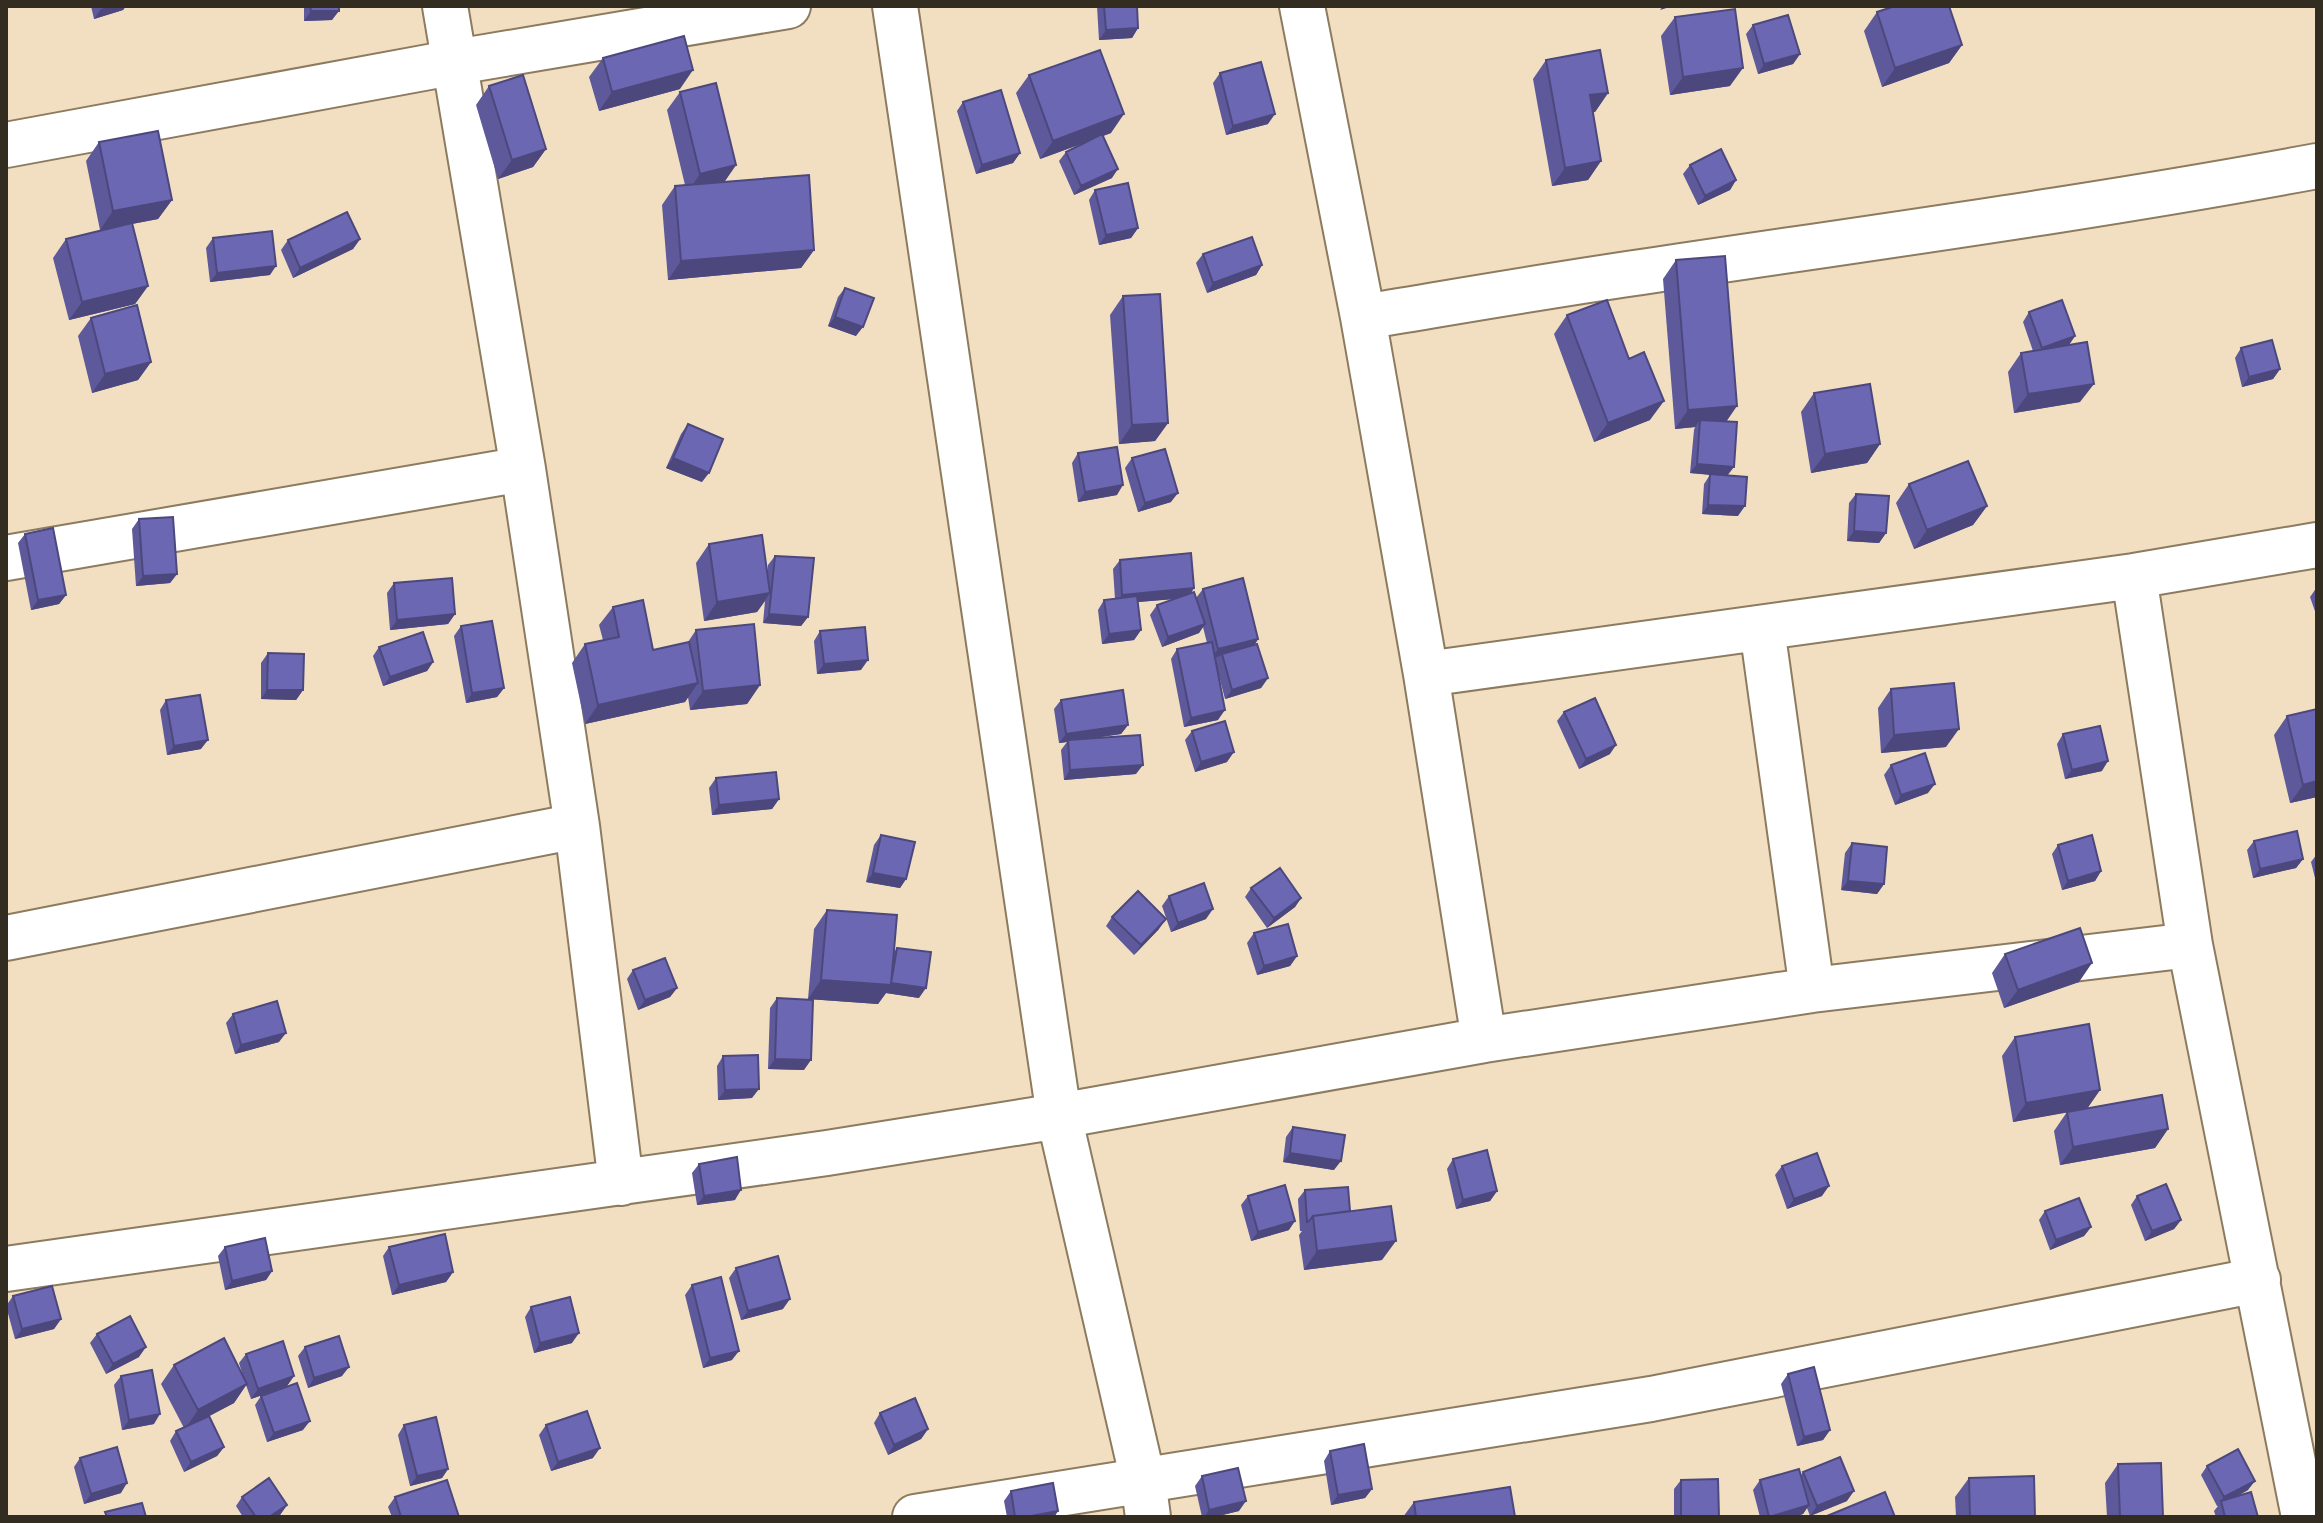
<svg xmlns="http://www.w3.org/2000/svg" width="2323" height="1523" font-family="Ubuntu,sans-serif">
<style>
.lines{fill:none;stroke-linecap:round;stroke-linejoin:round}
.minor-casing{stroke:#8c7b5f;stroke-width:48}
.minor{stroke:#fff;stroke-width:44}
.wall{fill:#5d599a}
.shaded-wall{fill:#4c487d}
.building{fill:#6c67b3;stroke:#4c487d;stroke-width:2}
</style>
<rect width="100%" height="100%" fill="#f2dfc1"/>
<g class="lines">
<g class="minor-casing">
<path id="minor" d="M445,6l78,463 54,357 44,357
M895,6l164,1110 84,364 5,37
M1302,6l61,311 63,357 58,366
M6,145l450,-83 332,-56
M1363,317c97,-16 194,-33 292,-47 221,-33 442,-63 662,-104
M6,558l517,-89
M2134,576l56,369 114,572
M1762,628l50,362
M1426,674l708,-98 183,-31
M6,938l571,-112
M6,1269l821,-116 232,-37 425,-76 328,-50 378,-45
M915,1517l736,-118 607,-119"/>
</g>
<use href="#minor" class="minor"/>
</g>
<path class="wall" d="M91,6h35l-3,4 -29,9z
M304,6h35l-7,14 -28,1z
M1097,6h40l1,22 -6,10 -33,2z
M1877,12l85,33 -13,18 -67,24 -18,-56z
M1675,17l55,69 -60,9 -9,-59z
M1753,25l47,29 -7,10 -35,10 -12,-40z
M603,58l77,31 -81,22 -10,-34z
M1546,60l62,33 -13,19h-2l8,49 -13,19 -36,6 -19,-107z
M1220,73l48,51 -42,11 -13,-52z
M1029,75l82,58 -8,3 9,42 -38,17 -15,-34 7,-9 15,-8 -41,15 -24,-66z
M489,86l57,63 -13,18 -35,12 -22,-74z
M680,92l56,73 -12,17 90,68 -13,18 -133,12 -6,-75 13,-19 10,-1 -18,-75z
M963,102l57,51 -7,10 -37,11 -19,-63z
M99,142l73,58 -14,19 -26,5 16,62 -13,18 -66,16 -16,-62 13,-19 61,-14 -27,5 -14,-69z
M1690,165l46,15 -6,10 -32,15 -15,-31z
M1095,190l43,38 -7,10 -32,7 -10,-45z
M213,238l57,37 -60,7 -4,-34z
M360,239l-7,10 -60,29 -12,-28 7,-10z
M1203,254l59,11 -6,10 -49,18 -11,-30z
M1676,260l50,162 2,53 10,41 -36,-2 2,-30 6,-9 -20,-2 4,-43 1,-3 -20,2 -12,-150z
M845,288l11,48 -28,-10 10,-29z
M1123,296l45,127 -13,18 -36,3 -9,-129z
M2029,312l46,24 -6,9 11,57 -66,11 -6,-41 13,-19 12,-2 -10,-29z
M1567,315l83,105 -56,22 -40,-108z
M91,318l60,44 -13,18 -46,13 -14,-57z
M2241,348l39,21 -7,10 -31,8 -7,-29z
M1814,393l66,51 -13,19 -56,10 -10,-61z
M688,424l14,58 -36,-14 15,-34z
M1078,453l39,42 -39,7 -6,-39z
M1132,458l39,44 -33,10 -13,-44z
M1909,484l78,22 -14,19 -59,24 -18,-46z
M1856,494l30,39 -7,10 -32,-2 2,-38z
M139,519l38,55 -7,9 -34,3 -4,-57z
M25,534l41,61 -7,9 -28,6 -13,-67z
M709,544l58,29 1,-8 7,-9 33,61 -7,9 -38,-3 2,-22 -8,11 -53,9 -8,-58z
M1120,560l74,28 -3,5 5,5 7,-9 55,50 -3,5 13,34 -7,10 -36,11 -6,-23 -1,44 -34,7 -13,-68 6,-10 30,-6 -4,-16 -4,6 -37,14 -12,-32 7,-10 16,-6 -36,3 4,28 -7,10 -32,4 -4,-34 6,-10 11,-1 -2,-30z
M394,583l61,31 -7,10 -58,6 -3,-37z
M2317,587v30l-7,-20z
M613,607l40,43 35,-8 8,-12 64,55 -13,19 -57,6 -2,-13 -3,5 -100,22 -13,-61 13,-19 18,-4 -4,-15z
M461,626l43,62 -7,9 -31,6 -12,-67z
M820,631l41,39 -44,4 -3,-33z
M379,647l54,15 -6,9 -44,15 -10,-30z
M268,653l35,37 -7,10 -35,-1v-36z
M1891,689l55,58 -65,6 -3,-45z
M166,700l35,49 -34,6 -7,-45z
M1061,700l67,25 -7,9 -28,4 43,36 -72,6 -3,-30 6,-8 -8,1 -5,-34z
M1564,712l46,42 -31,15 -22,-48z
M2287,716l30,81 -27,6 -16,-68z
M1192,731l35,31 -32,10 -10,-32z
M2063,734l39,37 -37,8 -8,-35z
M1891,765l37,28 -33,12 -11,-30z
M716,778l63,21 -7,10 -60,6 -3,-27z
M881,835l25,44 -6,9 -34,-6 8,-37z
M2254,841l49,18 -7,9 -43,10 -6,-28z
M1852,843l32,41 -7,10 -36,-4 4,-37z
M2058,845l43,26 -6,10 -33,9 -10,-36z
M2317,854v32l-6,-24z
M1251,888l50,10 -6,9 -28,21 -22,-31z
M1169,896l37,23 -35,13 -9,-26z
M827,910l67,42 3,-4 22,50 -33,-5 -8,11 -70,-5 6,-70z
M1112,917l47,12 -25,26 -28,-29z
M1254,933l43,23 -7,10 -33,9 -10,-32z
M2005,954l74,28 -75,26 -12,-35z
M633,970l44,18 -7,9 -32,13 -11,-31z
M777,998l27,72 -36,-1 2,-61z
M233,1014l46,28 -44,12 -9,-31z
M2015,1037l85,53 -13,18 81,21 -13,19 -95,17 -6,-34 13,-19 -54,10 -11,-66z
M723,1056l29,42 -34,2 -1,-34z
M1293,1127l41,43 -51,-8 3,-25z
M1453,1159l44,32 -7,10 -34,8 -9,-40z
M699,1164l36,36 -38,5 -5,-32z
M1782,1166l40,30 -35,13 -12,-34z
M1305,1190l45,21 32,49 -78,10 -5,-35 3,-4h-2l-2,-32z
M1248,1196l41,34 -38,11 -10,-36z
M2137,1196l44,24 -7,9 -29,12 -14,-36z
M2045,1211l46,16 -7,9 -34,14 -11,-30z
M225,1247l47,24 -6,9 -41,10 -7,-34z
M389,1247l64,25 -7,10 -54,13 -9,-39z
M736,1268l47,41 -42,11 -12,-42z
M692,1285l40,75 -29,8 -18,-73z
M13,1296l48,23 -7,10 -39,10 -9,-33z
M531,1307l41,36 -38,10 -9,-36z
M97,1334l42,23 -33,17 -16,-31z
M305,1347l37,29 -34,12 -10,-32z
M246,1354l48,22 -7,10 -36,13 -5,-14 -12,18 -25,13 15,31 -7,9 -33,16 -14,-31 6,-10 8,-3 -23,-44 13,-19 69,11 -4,-13z
M1788,1374l42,56 -7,10 -26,6 -16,-62z
M121,1376l33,48 -32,6 -8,-45z
M261,1396l42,34 -36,12 -12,-37z
M880,1413l48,16 -7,10 -33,16 -14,-32z
M404,1425l44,44 -6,9 -32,8 -12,-51z
M546,1425l47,33 -42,13 -12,-36z
M1330,1451l42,38 -7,9 -34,7 -7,-44z
M80,1458l41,35 -37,11 -10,-37z
M2118,1464l45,53h-56l-2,-34z
M2207,1466l41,24 -14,8 24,19h-42l-2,-6 4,-5h-1l-16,-31z
M1803,1472l44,29 -37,15 -3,-8 -4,6 -9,3h-34l-7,-27 7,-10 41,-5z
M1202,1476l37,35 -25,6h-12l-7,-31z
M1969,1478l66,39h-79l-1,-20z
M1681,1480l38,37h-45v-28z
M1011,1491l47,20 -4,6h-47l-3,-16z
M242,1497l45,8 -7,10 -3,2h-34l-7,-11z
M395,1497l64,20h-67l-4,-10z
M1414,1502l101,15h-112z"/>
<path class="shaded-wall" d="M112,6h14l-3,4 -29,9 7,-10z
M1663,6h10l-13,4z
M311,11h28l-7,9 -28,1z
M1138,28l-6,10 -33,2 7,-10z
M1962,45l-13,18 -67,24 13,-19z
M1800,54l-7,10 -35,10 6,-10z
M1743,68l-13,18 -60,9 13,-18z
M693,70l-13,19 -81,22 13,-19z
M1608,93l-13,19 -18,2 13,-19z
M1124,114l-13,19 -71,26 13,-18z
M1275,114l-7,10 -42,11 7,-9z
M546,149l-13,18 -35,12 14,-19z
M1020,153l-7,10 -37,11 6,-9z
M1601,161l-13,19 -36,6 13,-18z
M736,165l-13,19 -36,9 13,-19z
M1118,169l-6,9 -38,17 7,-9z
M1736,180l-6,10 -32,15 7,-9z
M172,200l-14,19 -58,11 13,-19z
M1138,228l-7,10 -32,7 7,-10z
M360,239l-7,10 -60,29 7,-10z
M814,250l-13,18 -133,12 13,-19z
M1262,265l-6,10 -49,18 6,-10z
M276,266l-6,9 -60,7 7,-9z
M148,286l-13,18 -66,16 13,-18z
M835,317l28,10 -7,9 -28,-10z
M2075,336l-7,10 -33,11 7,-9z
M151,362l-13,18 -46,13 13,-19z
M2280,369l-7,10 -31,8 7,-10z
M2094,384l-14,18 -66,11 14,-19z
M1664,401l-14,19 -56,22 14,-19z
M1737,406l-13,19 -24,-5 -5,7 -20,2 13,-19z
M1168,423l-13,18 -36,3 13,-19z
M1880,444l-13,19 -56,10 14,-19z
M673,458l36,15 -7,9 -36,-14z
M1697,464l37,3 -7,9 -37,-3z
M1123,485l-6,10 -39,7 7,-10z
M1178,493l-7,9 -33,10 7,-9z
M1708,505l37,1 -7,10 -36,-2z
M1987,506l-14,19 -59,24 13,-19z
M1854,531l32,2 -7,10 -32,-2z
M177,574l-7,9 -34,3 7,-10z
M1194,588l-7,10 -72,6 7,-9z
M770,593l-13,19 -53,9 13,-19z
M66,595l-7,9 -28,6 7,-10z
M455,614l-7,10 -58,6 7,-10z
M769,614l39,3 -7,9 -38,-3z
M1205,624l-6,9 -37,14 6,-10z
M1141,630l-7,10 -32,4 7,-10z
M1258,639l-6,10 -30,5 -2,2 -9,3 7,-10z
M868,660l-7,10 -44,4 7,-10z
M433,662l-6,9 -44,15 7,-9z
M1268,678l-7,10 -36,11 7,-9z
M698,683l-13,19 -100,22 13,-19z
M760,685l-13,19 -57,6 13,-19z
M504,688l-7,9 -31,6 6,-10z
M267,690h36l-7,10 -35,-1z
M1225,710l-7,10 -34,7 7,-9z
M1128,725l-7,9 -53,8v-2l-1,2 -8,1 7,-9z
M1959,729l-13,18 -65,6 13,-18z
M208,740l-7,9 -34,6 7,-9z
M1616,745l-6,9 -31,15 7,-10z
M1234,752l-7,10 -32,10 6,-10z
M2108,761l-6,10 -37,8 7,-9z
M1143,765l-7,9 -72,6 6,-10z
M2317,781v16l-27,6 13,-18z
M1935,784l-7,9 -33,12 6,-10z
M779,799l-7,10 -60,6 7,-10z
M2303,859l-7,9 -43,10 7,-9z
M2101,871l-6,10 -33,9 6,-9z
M873,873l33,6 -6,9 -34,-6z
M1848,881l36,3 -7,10 -36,-4z
M1301,898l-6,9 -28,21 7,-10z
M1213,909l-7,10 -35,13 7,-9z
M1166,919l-7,10 -25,26 7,-10z
M1297,956l-7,10 -33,9 7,-9z
M2092,963l-13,19 -75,26 14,-18z
M821,980l70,3 35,5 -7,10 -33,-5 -8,11 -70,-5z
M677,988l-7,9 -32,13 7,-10z
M286,1033l-7,9 -44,12 6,-9z
M775,1059l36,1 -7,10 -36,-1z
M759,1089l-7,9 -34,2 7,-10z
M2100,1090l-13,19 -74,13 13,-19z
M2168,1129l-13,19 -95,17 13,-18z
M1290,1153l51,8 -7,9 -51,-8z
M1829,1186l-7,10 -35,13 7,-10z
M741,1190l-6,10 -38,5 7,-9z
M1497,1191l-7,10 -34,8 7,-9z
M2181,1220l-7,9 -29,12 7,-10z
M1295,1221l-6,9 -38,11 7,-9z
M2091,1227l-7,9 -34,14 6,-10z
M1396,1241l-14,19 -78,10 13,-19z
M272,1271l-6,9 -41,10 7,-9z
M453,1272l-7,10 -54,13 7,-10z
M790,1299l-7,10 -42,11 7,-9z
M61,1319l-7,10 -39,10 7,-10z
M579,1333l-7,10 -38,10 6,-10z
M146,1347l-7,10 -33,17 7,-10z
M739,1351l-7,9 -29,8 7,-10z
M349,1367l-7,9 -34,12 6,-10z
M294,1376l-7,10 -36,13 7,-10z
M247,1384l-13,19 -49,26 13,-19z
M160,1414l-6,10 -32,6 7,-10z
M310,1421l-7,9 -36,12 7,-9z
M928,1429l-7,10 -33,16 6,-10z
M1830,1430l-7,10 -26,6 7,-9z
M224,1447l-7,9 -33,16 7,-10z
M600,1448l-7,10 -42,13 7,-9z
M448,1469l-6,9 -32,8 7,-10z
M2255,1481l-7,9 -26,14 -1,-3 -4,5 7,-9z
M127,1483l-6,10 -37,11 7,-10z
M1372,1489l-7,9 -34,7 7,-10z
M1854,1491l-7,10 -37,15 7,-10z
M1246,1501l-7,10 -25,6h-10l5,-7z
M287,1505l-7,10 -3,2h-8z
M1809,1505l-6,9 -9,3h-25z
M1058,1511l-4,6h-28z"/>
<path class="building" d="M310,6h29v5h-28z
M1104,6h33l1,22 -32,2z
M1895,6h54l13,39 -67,23 -18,-56z
M1735,9l8,59 -60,9 -8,-60z
M1788,15l12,39 -36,10 -11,-39z
M684,36l9,34 -81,22 -9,-34z
M1100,50l24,64 -71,27 -24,-66z
M1600,50l8,43 -18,2 11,66 -36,7 -19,-108z
M1261,62l14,52 -42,12 -13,-53z
M523,75l23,74 -34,11 -23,-74z
M716,83l20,82 -36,9 -20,-82z
M1001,90l19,63 -38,12 -19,-63z
M158,131l14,69 -59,11 -14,-69z
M1102,134l16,35 -37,17 -15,-34z
M1721,149l15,31 -31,16 -15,-31z
M809,175l5,75 -133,11 -6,-75z
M1128,183l10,45 -32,7 -11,-45z
M347,212l13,27 -60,29 -12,-28z
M132,223l16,63 -66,16 -16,-63z
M272,231l4,35 -59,7 -4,-35z
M1252,237l10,28 -49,18 -10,-29z
M1725,256l12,150 -49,4 -12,-150z
M845,288l29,10 -11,29 -28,-10z
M1160,294l8,129 -36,2 -9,-129z
M1607,300l22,59 15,-7 20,49 -56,22 -41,-108z
M2062,300l13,36 -33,12 -13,-36z
M137,305l14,57 -46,12 -14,-56z
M2272,340l8,29 -31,8 -8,-29z
M2087,342l7,42 -66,10 -7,-41z
M1870,384l10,60 -55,10 -11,-61z
M1700,420l37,2 -3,45 -37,-3z
M688,424l35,15 -14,34 -36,-15z
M1117,447l6,38 -38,7 -7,-39z
M1165,449l13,44 -33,10 -13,-45z
M1968,461l19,45 -60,24 -18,-46z
M1710,474l37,3 -2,29 -37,-1z
M1856,494l33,2 -3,37 -32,-2z
M173,517l4,57 -34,2 -4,-57z
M53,528l13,67 -28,5 -13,-66z
M762,535l8,58 -53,9 -8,-58z
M1191,553l3,35 -72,7 -2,-35z
M775,556l39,2 -6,59 -39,-3z
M452,578l3,36 -58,6 -3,-37z
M1243,578l15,61 -40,10 -15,-60z
M1194,592l11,32 -37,13 -11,-32z
M1137,596l4,34 -32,4 -5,-34z
M643,600l10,50 36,-8 9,41 -100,22 -13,-61 34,-7 -6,-30z
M492,621l12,67 -32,5 -11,-67z
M754,624l6,61 -57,6 -7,-61z
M865,627l3,33 -44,4 -4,-33z
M423,632l10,30 -43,15 -11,-30z
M1212,642l13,68 -34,8 -14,-69z
M1257,644l11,34 -36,12 -10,-36z
M268,653l36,1 -1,36h-36z
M1954,683l5,46 -65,6 -3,-46z
M1123,690l5,35 -62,9 -5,-34z
M200,695l8,45 -34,6 -8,-46z
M1595,698l21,47 -30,14 -22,-47z
M2317,709v72l-14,4 -16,-69z
M1225,721l9,31 -33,10 -9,-31z
M2100,726l8,35 -36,9 -9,-36z
M1140,735l3,30 -73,5 -2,-30z
M1925,753l10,31 -34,11 -10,-30z
M776,772l3,27 -60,6 -3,-27z
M2297,831l6,28 -43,10 -6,-28z
M881,835l34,7 -9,37 -33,-6z
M2092,835l9,36 -33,10 -10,-36z
M1852,843l35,4 -3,37 -36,-3z
M1280,868l21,30 -27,20 -23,-30z
M1204,883l9,26 -35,14 -9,-27z
M1138,891l28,28 -25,26 -29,-28z
M827,910l70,5 -6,70 -70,-5z
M1288,924l9,32 -33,10 -10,-33z
M2080,928l12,35 -74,27 -13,-36z
M897,948l34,4 -5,36 -35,-5z
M665,958l12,30 -32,12 -12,-30z
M777,998l36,2 -2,60 -36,-1z
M277,1001l9,32 -45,12 -8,-31z
M2089,1024l11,66 -74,13 -11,-66z
M758,1055l1,34 -34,1 -2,-34z
M2162,1095l6,34 -95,18 -6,-35z
M1293,1127l52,8 -4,26 -51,-8z
M1487,1150l10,41 -34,9 -10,-41z
M1817,1153l12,33 -35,13 -12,-33z
M737,1157l4,33 -37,6 -5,-32z
M2166,1184l15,36 -29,11 -15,-35z
M1285,1185l10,36 -37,11 -10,-36z
M1348,1187l2,24 -37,5 -4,5 -2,1 -2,-32z
M2079,1198l12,29 -35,13 -11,-29z
M1391,1206l5,35 -79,10 -4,-35z
M445,1234l8,38 -54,13 -10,-38z
M265,1238l7,33 -40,10 -7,-34z
M778,1256l12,43 -42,12 -12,-43z
M721,1277l18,74 -29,7 -18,-73z
M52,1286l9,33 -39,10 -9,-33z
M570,1297l9,36 -39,10 -9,-36z
M130,1316l16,31 -33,17 -16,-30z
M339,1336l10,31 -35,11 -9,-31z
M224,1338l23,46 -49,26 -24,-45z
M283,1341l11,35 -36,13 -12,-35z
M1814,1367l16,63 -26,7 -16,-63z
M152,1370l8,44 -31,6 -8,-44z
M297,1383l13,38 -36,12 -13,-37z
M915,1398l13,31 -34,16 -14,-32z
M587,1411l13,37 -42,14 -12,-37z
M209,1416l15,31 -33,15 -15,-31z
M436,1417l12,52 -31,7 -13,-51z
M1364,1444l8,45 -34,6 -8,-44z
M117,1447l10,36 -36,11 -11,-36z
M2238,1449l17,32 -31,16 -17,-31z
M1840,1457l14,34 -37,15 -14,-34z
M2161,1463l2,54h-43l-2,-53z
M1238,1468l8,33 -37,9 -7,-34z
M1799,1469l10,36 -40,12 -9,-37z
M2034,1476l1,41h-65l-1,-39z
M269,1478l18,27 -18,12h-13l-14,-20z
M1718,1479l1,38h-38v-37z
M447,1480l12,37h-58l-6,-20z
M1053,1483l5,28 -32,6h-11l-4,-26z
M1510,1487l5,30h-99l-2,-15z
M1885,1492l10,25h-68v-1z
M2251,1492l7,25h-33l-4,-16z
M142,1503l4,14h-39l-2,-5z"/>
<rect width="2323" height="1523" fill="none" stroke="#332c20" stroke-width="16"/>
</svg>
